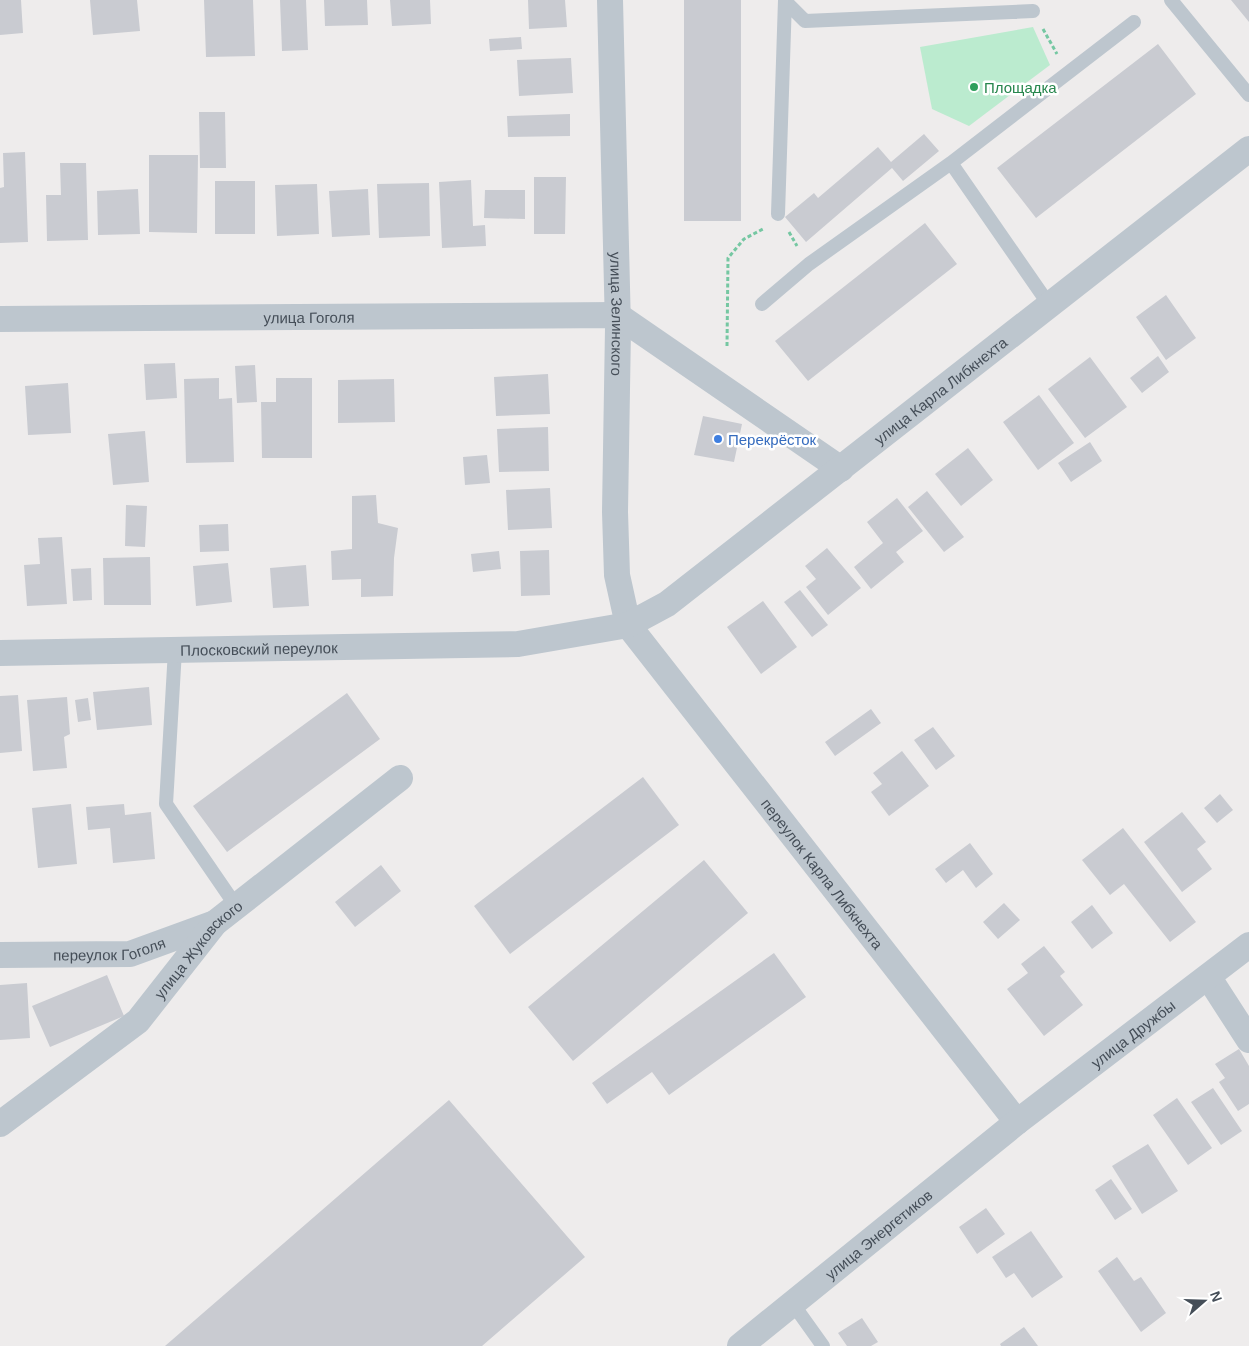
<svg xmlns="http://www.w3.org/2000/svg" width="1249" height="1346" font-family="Helvetica,sans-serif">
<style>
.green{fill:#bbebcf}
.building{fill:#c9cbd1}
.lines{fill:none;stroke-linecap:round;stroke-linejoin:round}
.path{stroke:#75c7a2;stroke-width:3;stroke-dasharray:4 2.5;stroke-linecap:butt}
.service{stroke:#bdc6ce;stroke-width:14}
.minor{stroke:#bdc6ce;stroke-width:26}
.leisure-dot{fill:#2e9e5b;stroke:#fff;stroke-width:2}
.shop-dot{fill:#3f7fe0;stroke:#fff;stroke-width:2}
.labels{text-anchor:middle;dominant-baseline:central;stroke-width:5;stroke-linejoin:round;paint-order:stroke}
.leisure-label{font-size:15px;fill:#27864d;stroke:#fff;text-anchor:start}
.street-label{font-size:15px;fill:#454e58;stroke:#fff}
.shop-label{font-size:15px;fill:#366cbe;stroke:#fff;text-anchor:start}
</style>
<rect width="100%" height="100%" fill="#eeecec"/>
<path class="green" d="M1033,27l17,38 -81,61 -37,-17 -12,-62z"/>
<path class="building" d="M0,0h21l2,33 -23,2z
M90,0h47l3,31 -47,4z
M204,0h49l2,56 -49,1z
M280,0h26l2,50 -26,1z
M324,0h43l1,25 -43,1z
M390,0h40l1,24 -39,2z
M528,0h37l2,27 -38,2z
M684,0h57v221h-57z
M1231,0h18v22z
M521,37l1,12 -32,2 -1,-12z
M1158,44l38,50 -160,124 -39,-50z
M571,58l2,35 -54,3 -2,-36z
M199,112h26l1,56h-26z
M570,114v22l-62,1 -1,-21z
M924,134l15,17 -36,30 -11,-13 -86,74 -21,-25 29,-24 4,5 60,-51 13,15z
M25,152l3,90 -28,1v-55l4,-1 -1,-34z
M149,155h49l-1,78 -48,-1z
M60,163h26l2,77 -41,1 -1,-46h15z
M534,177h32l-1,57h-31z
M471,180l2,46 12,-1 1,21 -44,2 -3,-66z
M215,181h40v53h-40z
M429,183l1,53 -51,2 -2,-54z
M317,184l2,50 -42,2 -2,-51z
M138,189l2,45 -42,1 -1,-44z
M368,189l2,46 -38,2 -3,-46z
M485,190h40v29l-41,-1z
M925,223l32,41 -149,117 -33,-40z
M1166,295l30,43 -30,22 -30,-43z
M1158,356l11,16 -27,21 -12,-15z
M1090,357l37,50 -42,31 -37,-49z
M175,363l2,35 -31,2 -2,-36z
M255,365l2,37 -20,1 -2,-37z
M548,374l2,40 -54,2 -2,-39z
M219,378v21l13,-1 2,64 -48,1 -2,-84z
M276,378h36v80h-50l-1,-56h15z
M394,379l1,43 -57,1v-43z
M68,383l3,50 -43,2 -3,-49z
M1039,395l35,48 -36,27 -35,-48z
M703,416l39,8 -8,38 -40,-7z
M548,427l1,44 -50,1 -2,-43z
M145,431l4,51 -36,3 -5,-51z
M1090,442l12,19 -31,21 -13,-19z
M968,448l25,32 -32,26 -26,-32z
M487,455l3,28 -25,2 -2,-28z
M550,488l2,40 -44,2 -2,-40z
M927,491l37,46 -20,15 -36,-45z
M376,495l2,28 20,5 -4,30 -1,38 -32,1v-18l-29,1 -1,-29 21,-2v-53z
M897,498l26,33 -27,21 8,10 -33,27 -17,-22 29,-24 -16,-21z
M126,505l21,1 -2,41 -20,-1z
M228,524l1,27 -29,1 -1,-27z
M62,537l5,67 -40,2 -3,-41 16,-1 -2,-26z
M827,548l34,40 -33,27 -22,-28 10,-8 -11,-13z
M549,550l1,45 -29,1 -1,-45z
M499,551l2,18 -28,3 -2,-18z
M150,557l1,48h-47l-1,-47z
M228,563l4,39 -36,4 -3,-40z
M306,565l3,41 -36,2 -3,-40z
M91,568l1,32 -19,1 -2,-32z
M800,590l28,35 -16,12 -28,-35z
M763,601l34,46 -36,27 -34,-47z
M149,687l3,38 -55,5 -4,-38z
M347,693l33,46 -153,113 -34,-46z
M18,695l4,56 -22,2v-57z
M67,697l3,37 -6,3 3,31 -34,3 -6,-71z
M88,698l3,22 -13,2 -3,-22z
M871,709l10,14 -46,33 -10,-14z
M933,727l22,29 -19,14 -22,-30z
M902,751l27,35 -40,30 -18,-24 11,-8 -9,-11z
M643,777l36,48 -169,129 -36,-48z
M1220,794l13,16 -16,13 -13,-15z
M71,804l6,60 -39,4 -6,-60z
M124,804l1,11 26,-3 4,47 -42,4 -3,-35 -22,2 -2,-23z
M1182,812l24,30 -9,7 15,20 -30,23 -38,-50z
M1123,828l73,94 -26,20 -46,-58 -14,11 -28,-35z
M970,843l23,31 -17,14 -13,-18 -17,13 -11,-14z
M704,860l44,53 -175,148 -45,-54z
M381,865l20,26 -46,36 -20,-25z
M1004,903l16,17 -22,19 -15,-17z
M1092,905l21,28 -21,16 -21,-27z
M1044,946l21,26 -5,4 23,29 -39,31 -37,-47 21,-16 -7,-9z
M774,953l32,44 -137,98 -17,-23 -45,32 -15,-21z
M107,975l17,41 -74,31 -18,-41z
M27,983l3,55 -30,2v-55z
M1239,1049l10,17v38l-11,7 -19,-29 6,-4 -10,-14z
M1213,1088l29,43 -21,14 -30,-43z
M1177,1098l35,50 -24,17 -35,-50z
M449,1100l136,157 -103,89h-317z
M1148,1144l30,47 -36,23 -30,-48z
M1111,1179l21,30 -17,11 -20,-30z
M986,1208l19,26 -28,20 -18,-27z
M1031,1231l32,46 -31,21 -18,-25 -8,5 -14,-21z
M1117,1257l17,24 7,-4 25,36 -25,19 -43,-61z
M862,1318l16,24 -7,4h-24l-9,-13z
M1024,1327l14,19h-37l-1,-2z"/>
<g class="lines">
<path class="path" d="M1043,29l14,25
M789,232l8,14
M727,346l1,-88 16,-19 19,-10"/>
<path class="service" d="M1171,0l78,95
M785,1l20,20 228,-10
M778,214l7,-214
M762,304l47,-40 142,-101
M1050,306l-99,-143 183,-141
M175,650l-9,154 70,102
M793,1304l30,42"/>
<g class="minor">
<path id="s1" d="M610,0l8,328 -3,184 2,63 11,50 389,497"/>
<path id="s2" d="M0,319l617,-4 224,154"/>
<path id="s3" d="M0,653l518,-9 110,-19 39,-21 582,-455"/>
<path id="s4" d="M0,955l130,-1 85,-31"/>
<path d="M1209,978l40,62"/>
<path id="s5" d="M0,1124l138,-103 77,-98 185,-145"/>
<path id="s6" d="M740,1346l277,-224 232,-177"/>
</g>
</g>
<circle class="leisure-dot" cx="974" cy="87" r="5"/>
<circle class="shop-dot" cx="718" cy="439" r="5"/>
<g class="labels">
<g class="leisure-label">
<text x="984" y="87">Площадка</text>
</g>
<g class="street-label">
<text stroke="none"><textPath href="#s1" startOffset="314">улица Зелинского</textPath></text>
<text stroke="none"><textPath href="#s2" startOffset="309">улица Гоголя</textPath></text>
<text stroke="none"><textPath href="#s3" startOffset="1021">улица Карла Либкнехта</textPath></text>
<text stroke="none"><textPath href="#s3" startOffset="259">Плосковский переулок</textPath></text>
<text stroke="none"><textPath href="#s1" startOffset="942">переулок Карла Либкнехта</textPath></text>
<text stroke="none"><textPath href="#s4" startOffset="110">переулок Гоголя</textPath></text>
<text stroke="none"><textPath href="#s5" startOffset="266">улица Жуковского</textPath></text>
<text stroke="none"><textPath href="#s6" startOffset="502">улица Дружбы</textPath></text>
<text stroke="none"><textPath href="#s6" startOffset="178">улица Энергетиков</textPath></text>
</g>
<g class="shop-label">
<text x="728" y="439">Перекрёсток</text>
</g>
</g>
<g transform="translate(1204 1301) rotate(70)" stroke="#ffffff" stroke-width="4" paint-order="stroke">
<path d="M0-4L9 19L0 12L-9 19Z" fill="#454e58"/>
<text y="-8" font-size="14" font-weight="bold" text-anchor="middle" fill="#454e58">N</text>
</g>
</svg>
